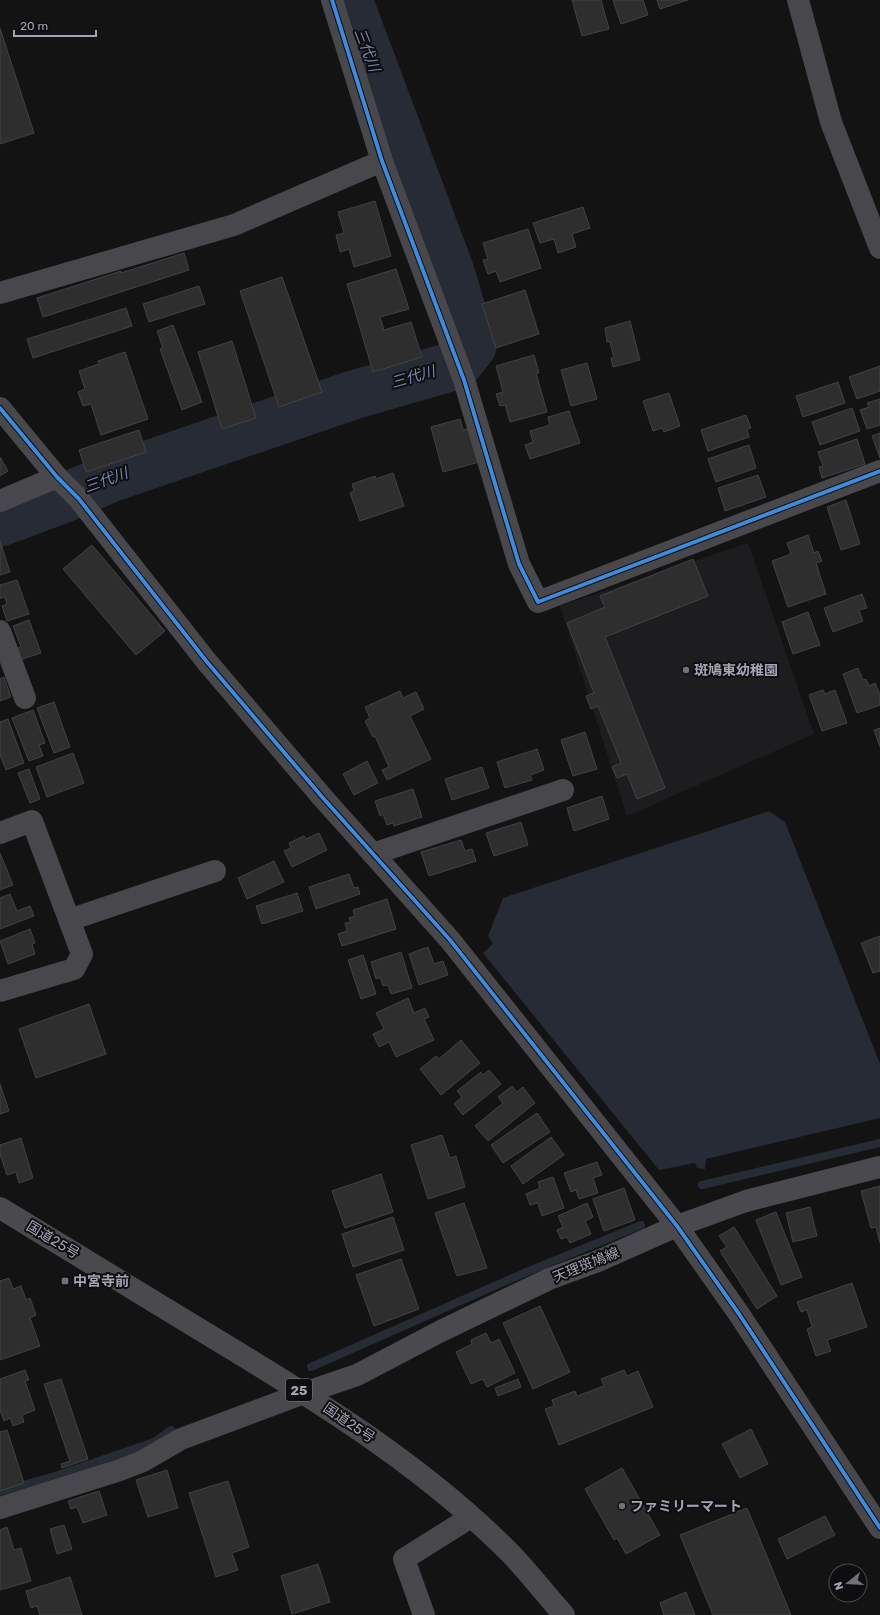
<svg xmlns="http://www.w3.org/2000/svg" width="880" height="1615" font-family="Rubik,'Noto Sans JP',sans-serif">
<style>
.built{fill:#1d1d1f}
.water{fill:#262b36}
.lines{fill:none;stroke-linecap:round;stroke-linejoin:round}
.stream{stroke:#262b36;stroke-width:8}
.river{stroke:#262b36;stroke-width:49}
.building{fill:#2e2e2f;stroke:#424247}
.minor{stroke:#48474c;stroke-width:22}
.major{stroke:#4a4a4e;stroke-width:22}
.highway{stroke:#4a4a4e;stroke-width:22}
.cycleway-casing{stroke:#0e0d0f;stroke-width:6}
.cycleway{stroke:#408adc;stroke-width:4}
.poi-dot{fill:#71717d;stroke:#0e0d0f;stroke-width:1.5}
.labels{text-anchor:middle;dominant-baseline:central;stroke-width:4;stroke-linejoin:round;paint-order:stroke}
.shield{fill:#0e0d0f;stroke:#767784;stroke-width:1}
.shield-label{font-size:13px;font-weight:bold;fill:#a3a4b6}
.poi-label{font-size:14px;font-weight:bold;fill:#a3a4b6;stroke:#0e0d0f;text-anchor:start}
.street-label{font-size:14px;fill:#a3a4b6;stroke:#0e0d0f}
.water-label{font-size:15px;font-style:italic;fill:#7688b5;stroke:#0e0d0f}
</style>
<rect width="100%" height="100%" fill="#131313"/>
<path class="built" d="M748,543l66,191 -187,82 -67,-210z"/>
<path class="water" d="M769,811l16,11 95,242v54l-174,41 -1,10 -8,-1 -2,-5 -36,7 -176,-217 10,-9 -5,-8 15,-38z"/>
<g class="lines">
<path class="stream" d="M702,1185l178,-42
M311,1367l213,-94 117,-48
M0,1492l58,-17 96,-33 17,-12"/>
<path class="river" d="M0,522l62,-23 48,-21 243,-83 104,-30 15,-19 -22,-74 -102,-272"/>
</g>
<path class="building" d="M572,0h29l8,29 -27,7z
M613,0h30l5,15 -27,9z
M657,0h31l-28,9z
M0,28l34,105 -34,11z
M375,201l16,55 -37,11 -5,-18 -9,3 -4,-17 8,-2 -6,-21z
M583,207l7,21 -18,6 4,13 -18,6 -4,-14 -14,4 -7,-20z
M528,229l13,39 -41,14 -4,-11 -8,3 -5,-14 5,-1 -5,-16z
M184,253l5,17 -146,47 -6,-19 84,-27v2z
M396,269l13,40 -29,8 4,13 27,-8 11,35 -49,15 -26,-88z
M282,277l40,115 -43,15 -39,-116z
M199,286l6,18 -56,18 -6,-18z
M525,290l14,44 -43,14 -14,-44z
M126,308l6,18 -99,32 -6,-19z
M630,321l10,39 -27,7 -2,-9h3l-4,-16h-3l-2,-14z
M173,325l29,77 -20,8 -22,-61 3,-1 -6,-17z
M232,341l24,77 -34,11 -24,-77z
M125,352l23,67 -47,16 -10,-31 -8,2 -5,-14 7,-3 -6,-18 20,-7 -1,-3z
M534,355l5,18h-3l11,39 -37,10 -5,-17 -5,1 -4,-12 7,-2 -7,-26z
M587,363l10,36 -26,7 -10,-36z
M880,366v25l-23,8 -8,-22z
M838,382l7,21 -42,14 -7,-21z
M669,393l11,33 -16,6 -2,-4 -9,3 -10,-30z
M880,399v26l-13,4 -7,-19 9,-3 -2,-4z
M852,408l8,23 -40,14 -8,-23z
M569,411l11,32 -50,16 -5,-14 8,-3 -3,-11 20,-6 -2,-8z
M746,415l5,13 -4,1 2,8 -41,14 -7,-21z
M460,419l3,11 7,-2 9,34 -36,10 -12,-45z
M139,430l7,22 -60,20 -7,-22z
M880,433v25l-8,-22z
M857,439l8,25 -43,14 -3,-11 4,-1 -5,-14z
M749,445l7,23 -40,14 -8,-23z
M0,457l8,14 -8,5z
M393,473l11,33 -44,15 -10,-28 4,-2 -2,-7 23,-8 1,3z
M758,475l8,22 -41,14 -7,-23z
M846,500l14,44 -19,6 -14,-43z
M808,535l6,18 4,-2 4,10 -6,2 10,31 -38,13 -16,-46 19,-7 -4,-11z
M0,541l10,31 -10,3z
M92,545l73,86 -29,24 -73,-86z
M693,559l15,37 -103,41 60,151 -28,11 -10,-25 -10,4 -5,-11 9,-4 -23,-57 -7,3 -5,-13 8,-3 -27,-70 38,-16 -5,-11z
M17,580l12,34 -22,7 -5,-15 5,-2 -2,-7 -5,1v-13z
M862,594l5,14 -8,2 4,11 -30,11 -9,-24z
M808,612l12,33 -27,9 -11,-32z
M29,620l12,33 -21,7 -4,-11 5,-2 -8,-21z
M858,668l5,12 3,-1 3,7 6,-3 5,12v10l-23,8 -14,-39z
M4,677l7,20 -11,4v-22z
M823,690l2,4 10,-4 12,33 -25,8 -13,-36z
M400,691l3,7 13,-6 8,17 -14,7 21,43 -44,21 -5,-10 7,-3 -14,-31 -2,1 -8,-16 5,-3 -5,-11z
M54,702l16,45 -16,6 -17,-45z
M33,710l12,33 -6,2 4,11 -14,5 -17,-43z
M8,719l16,44 -18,7 -6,-15v-33z
M880,728v19l-6,-17z
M585,732l12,37 -24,7 -12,-36z
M537,749l7,21 -14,5 2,5 -27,8 -8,-26z
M73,753l11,30 -37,14 -11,-30z
M367,761l11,22 -24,12 -11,-21z
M482,767l7,21 -37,12 -7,-21z
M29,769l11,30 -10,4 -12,-30z
M413,789l9,28 -28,9 -1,-3 -6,2 -4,-11 -3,2 -5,-15z
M602,796l7,23 -35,12 -7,-23z
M521,822l7,23 -34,11 -8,-23z
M319,833l8,17 -35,17 -8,-16 7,-3 -2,-5 15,-7 2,3z
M461,840l4,11 7,-2 4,12 -47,15 -8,-24z
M0,853l13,32 -13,5z
M274,861l10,21 -37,17 -9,-21z
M349,874l5,14 4,-1 2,7 -44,15 -7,-22z
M297,893l6,18 -41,13 -6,-18z
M10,894l7,17 13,-5 4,10 -34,13v-31z
M387,899l9,30 -54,17 -4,-12 9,-3 -2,-8 6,-1 -2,-4 6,-2 -2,-6z
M30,929l5,14 -3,1 3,10 -27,10 -8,-23z
M880,936v35l-7,2 -12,-30z
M428,947l6,17 9,-3 5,14 -29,10 -10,-31z
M401,952l11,36 -21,6 -3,-9 -5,1 -3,-9 -4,2 -5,-17z
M363,955l13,39 -15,5 -13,-39z
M408,998l6,15 11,-5 4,9 -5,2 10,21 -38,17 -7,-15 -10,5 -6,-13 11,-5 -8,-16z
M89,1004l17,50 -70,24 -17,-49z
M461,1040l19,23 -39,32 -21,-26 16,-13 3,3z
M489,1070l12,14 -38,31 -9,-11 8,-7 -5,-6 24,-19 2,3z
M0,1084l9,27 -9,3z
M512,1086l5,6 6,-5 12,16 -47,38 -13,-15 28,-23 -5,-6z
M537,1113l13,19 -47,31 -12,-18z
M442,1135l8,23 6,-2 9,31 -37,12 -17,-54z
M551,1137l13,18 -41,29 -12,-18z
M21,1138l12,40 -14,5 -3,-11 -9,3 -7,-21v-9z
M597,1162l5,13 -9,3 5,15 -19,6 -3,-9 -5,2 -7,-19z
M381,1174l12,38 -48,16 -13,-37z
M553,1177l11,31 -22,8 -4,-13 -8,2 -4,-11 14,-6 -2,-6z
M880,1186v57l-4,-16 -5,1 -10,-37z
M624,1188l11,32 -31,11 -11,-32z
M464,1203l23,65 -30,8 -22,-63z
M587,1203l6,14 -8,4 6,13 -21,9 -3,-6 -6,2 -4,-9 6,-3 -5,-11z
M810,1207l7,29 -24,6 -7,-29z
M776,1212l26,65 -21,8 -25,-65z
M393,1217l11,33 -51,17 -11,-33z
M734,1227l43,69 -20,13 -37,-58 7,-4 -8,-11z
M401,1259l18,50 -45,17 -18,-51z
M9,1278l4,11 8,-3 5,14 4,-2 6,17 -6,3 10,28 -40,14v-79z
M852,1283l15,44 -40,13 4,11 -15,5 -9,-27 5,-2 -5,-17 -6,2 -4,-10z
M540,1306l30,66 -37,17 -30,-66z
M486,1333l5,10 8,-4 16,34 -28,14 -4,-8 -12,5 -15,-32 16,-8 -1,-4z
M25,1370l4,10 -4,1 10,29 -13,5 2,7 -11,4 -3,-8 -6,3 -4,-11v-31z
M624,1370l3,6 11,-5 15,36 -94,38 -14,-36 9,-3 -2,-6 23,-9 2,5 27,-10 -3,-7z
M61,1379l27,80 -26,9 -1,-4 9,-3 -26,-77z
M518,1379l3,8 -23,9 -3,-8z
M751,1429l17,35 -28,14 -18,-34z
M7,1430l17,53 -24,8v-59z
M622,1468l38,67 -34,19 -9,-16 -3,2 -29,-51z
M167,1470l11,38 -30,9 -12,-37z
M228,1481l21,66 -17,6 6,17 -22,7 -27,-84z
M99,1491l8,24 -24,8 -6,-16 -6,2 -3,-8z
M747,1508l44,107h-78l-33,-80z
M825,1516l10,19 -48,24 -9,-20z
M64,1525l8,24 -15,5 -7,-25z
M7,1527l7,23 7,-2 10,33 -31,9v-60z
M318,1564l12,38 -38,12 -11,-38z
M70,1577l12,38h-42l-3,-9 -6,2 -5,-17z
M686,1592l9,23h-31l-4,-12z"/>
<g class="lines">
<path class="minor" d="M332,0l50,161 82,219 55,184 19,38 342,-131
M798,0l33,122 49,126
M0,293l234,-68 148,-64
M0,408l57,69 22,22 128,163 116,136 127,142 227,286 62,88 141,214
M0,501l57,-24
M0,631l25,67
M0,833l32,-12 50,133 -8,15 -74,22
M373,854l190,-64
M69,920l146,-49
M0,1508l120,-38 23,-9 38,-22 123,-46
M424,1615l-20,-56 67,-42"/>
<path class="major" d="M304,1393l53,-18 84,-44 108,-52 49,-18 79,-35 69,-25 134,-34"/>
<path class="highway" d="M0,1208c74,45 148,90 222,135 101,61 202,124 286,208 20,20 37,43 56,64"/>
<g class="cycleway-casing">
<path id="cycleway" d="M332,0l50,161 82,219 55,184 19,38 342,-131
M0,408l57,69 22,22 128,163 116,136 127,142 227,286 62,88 141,214"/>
</g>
<use href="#cycleway" class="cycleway"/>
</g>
<g class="poi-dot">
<circle cx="686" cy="670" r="4"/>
<rect x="61" y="1277" width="8" height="8" rx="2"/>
<circle cx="622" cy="1506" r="4"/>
</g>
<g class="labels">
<rect class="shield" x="286" y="1379" width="26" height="22" rx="3"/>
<g class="shield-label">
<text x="299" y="1390">25</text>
</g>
<g class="poi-label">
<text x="694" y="670">斑鳩東幼稚園</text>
<text x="73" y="1281">中宮寺前</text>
<text x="630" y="1506">ファミリーマート</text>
</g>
<g class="street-label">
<text transform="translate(53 1240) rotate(31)">国道25号</text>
<text transform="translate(586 1265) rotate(-22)">天理斑鳩線</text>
<text transform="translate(349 1423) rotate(34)">国道25号</text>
</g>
<g class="water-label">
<text transform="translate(367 50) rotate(69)">三代川</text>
<text transform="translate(413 377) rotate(-16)">三代川</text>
<text transform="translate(106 480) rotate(-20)">三代川</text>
</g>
</g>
<g transform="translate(848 1583) rotate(252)"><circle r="19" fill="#0e0d0f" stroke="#4a4952"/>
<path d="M0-3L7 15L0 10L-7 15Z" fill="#71717d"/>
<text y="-6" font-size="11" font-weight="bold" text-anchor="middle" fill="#a3a4b6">N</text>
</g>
<path d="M14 30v6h82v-6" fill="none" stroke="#a3a4b6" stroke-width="2"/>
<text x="20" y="30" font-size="12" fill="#a3a4b6" stroke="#0e0d0f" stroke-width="3" paint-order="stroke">20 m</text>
</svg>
